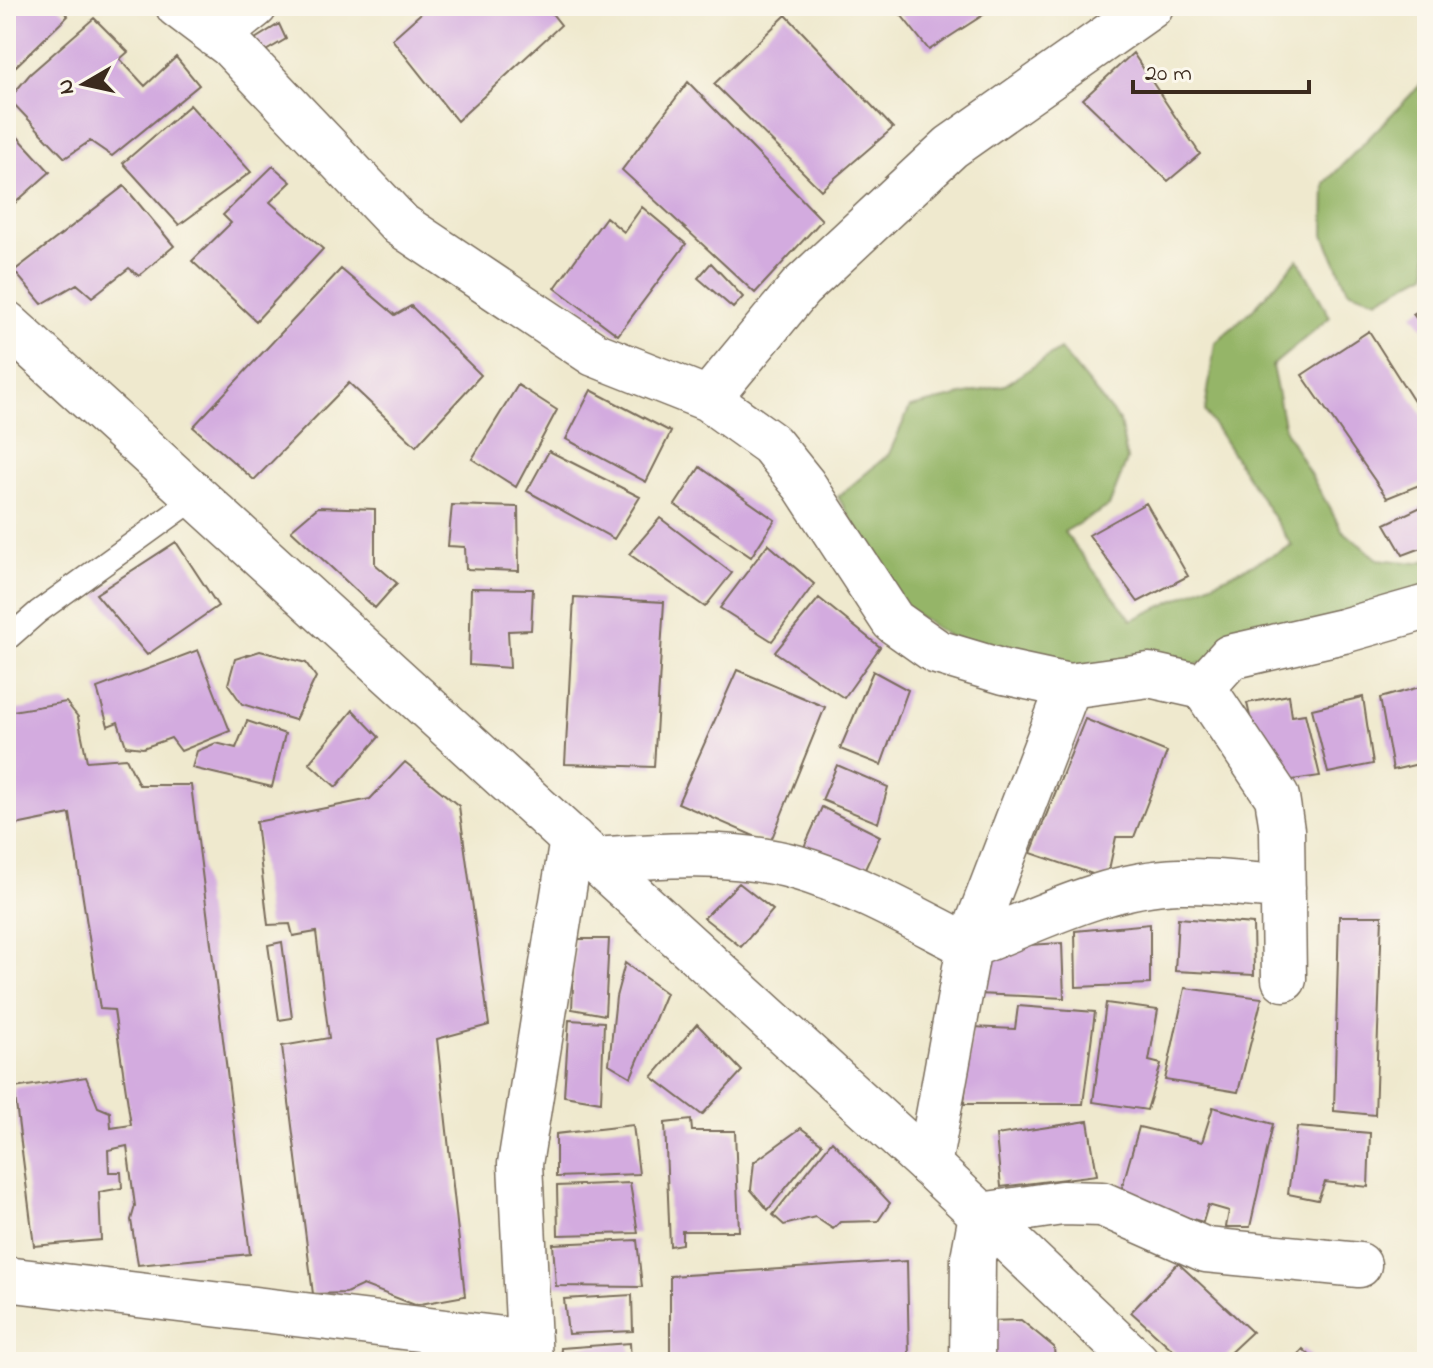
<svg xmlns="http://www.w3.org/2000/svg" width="1433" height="1368" font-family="'Indie Flower',sans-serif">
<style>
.forest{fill:#95b568;stroke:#687043;stroke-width:2}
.building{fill:#d3abdf}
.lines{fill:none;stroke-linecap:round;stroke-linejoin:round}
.lane-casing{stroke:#7a6d5c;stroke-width:25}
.street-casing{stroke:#7a6d5c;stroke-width:47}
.secondary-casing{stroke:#7a6d5c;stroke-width:47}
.lane{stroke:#fff;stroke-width:22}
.street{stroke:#fff;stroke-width:44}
.secondary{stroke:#fff;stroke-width:44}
</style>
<rect width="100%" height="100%" fill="#fbf7ec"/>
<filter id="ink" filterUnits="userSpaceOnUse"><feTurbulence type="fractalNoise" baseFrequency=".0125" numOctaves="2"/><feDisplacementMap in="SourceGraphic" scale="16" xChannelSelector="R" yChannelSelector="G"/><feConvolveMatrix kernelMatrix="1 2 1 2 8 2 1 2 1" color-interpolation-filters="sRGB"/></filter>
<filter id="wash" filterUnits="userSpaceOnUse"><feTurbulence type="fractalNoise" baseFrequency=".006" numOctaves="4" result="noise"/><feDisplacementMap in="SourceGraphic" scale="32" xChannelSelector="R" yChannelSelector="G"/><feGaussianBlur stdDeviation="1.8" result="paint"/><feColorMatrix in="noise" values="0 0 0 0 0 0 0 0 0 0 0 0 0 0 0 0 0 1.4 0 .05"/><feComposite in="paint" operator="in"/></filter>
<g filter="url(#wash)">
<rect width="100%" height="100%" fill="#efe9ce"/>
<path class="forest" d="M1427,78v195l-50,27 -29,-10 -24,-55 1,-52z
M1298,259l32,58 -58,49 13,64 57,100 35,29 40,4 10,-3v29l-234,77 -127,4 -118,-34 -45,-30 -65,-109 51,-43 21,-47 95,-22 55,-36 60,73 7,38 -18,46 -45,26 68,88 160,-74 -87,-135 10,-68 41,-37z"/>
<g id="blocks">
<path class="building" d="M6,6h52l10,10 -57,55 -5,-3z
M429,6h117l15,19 -104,96 -65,-82z
M894,6h103l-68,44z
M786,15l107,113 -72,62 -107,-106z
M94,18l34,34 -8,7 25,27 31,-29 23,28 -87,71 -22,-15 -25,17 -56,-59 21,-25z
M279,24l7,15 -22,13 -9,-13z
M1133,53l67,101 -32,27 -85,-82z
M688,82l134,138 -67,73 -133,-123z
M190,105l61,67 -72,53 -56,-62z
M6,124l44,48 -44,39z
M273,166l18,16 -21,20 53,47 -67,72 -64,-60 39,-38 -8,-8z
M124,186l50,60 -35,30 -10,-8 -37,29 -15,-13 -35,20 -28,-33z
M642,207l44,37 -68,91 -63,-47 51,-71 18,15z
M711,263l32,34 -10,11 -35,-30z
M341,269l54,46 16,-9 70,69 -65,71 -67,-63 -95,97 -61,-53z
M1427,305v27l-14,-18z
M1369,331l58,91v48l-4,2 4,10 -40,16 -85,-123z
M518,385l39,25 -41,77 -44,-28z
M591,390l80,42 -25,50 -80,-43z
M549,451l91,46 -26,42 -87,-48z
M700,467l75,53 -24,37 -76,-52z
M1146,503l42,73 -50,26 -49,-67z
M1427,504v42l-24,9 -18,-31z
M452,505l66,2 1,64 -53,-2 -1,-22 -17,-1z
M318,507l57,2v55l22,19 -22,25 -84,-78z
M660,518l72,55 -27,34 -76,-53z
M176,542l42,64 -71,49 -51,-61z
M768,544l46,40 -42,57 -52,-33z
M471,588l62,1 -2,41 -23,1 2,37 -41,-3z
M574,597l90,5 -10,165 -89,-3z
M819,598l61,49 -36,51 -69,-46z
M198,650l32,81 -49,20 -10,-13 -28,10 -17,-2 -8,-24 -10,4 -11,-38z
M260,651l46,12 10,14 -21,43 -53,-16 -14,-20 7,-25z
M737,670l88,37 -55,136 -92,-40z
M873,671l35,19 -27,75 -41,-16z
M1427,685v77l-34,8 -13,-72z
M1289,695l3,21 13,-2 15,62 -35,5 -27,-29 -11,-49z
M1363,697l10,67 -45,9 -16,-64z
M66,702l12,15 9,44 39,-3 13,27h52l59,469 -112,11 -7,-45 4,-14 -8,-60 -19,4 1,22h12l1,16 -23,4 2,48 -67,6 -20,-158 72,-11 12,30 12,5 1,16 20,-3 -17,-115 -14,-1 -30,-195 -64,13v-115z
M353,710l26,27 -43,50 -27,-24z
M1085,719l82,33 -33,85h-18l-9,42 -76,-26z
M247,721l38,13 -13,53 -80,-19 5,-17 19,-8 20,5z
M405,762l54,44 30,219 -52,14 28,257 -50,9 -52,-20 -17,8 -33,1 -31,-248 47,-8 -13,-106 -23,4 -3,-12 -22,1 -12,-103 114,-23z
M837,765l51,22 -10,36 -56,-23z
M822,807l58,29 -18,40 -61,-22z
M739,883l34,27 -32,37 -37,-29z
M1339,916h43l-7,199 -41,-4z
M1178,918l75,6 1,51 -79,-4z
M1150,924v60l-74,3 -1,-56z
M575,939h34l-4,76 -33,-6z
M282,942l10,76 -13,2 -11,-75z
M1062,943l2,55 -86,-4 4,-32 46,-17z
M625,963l41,30 -35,84 -22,-13 7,-67z
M1185,988l77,10 -24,94 -73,-12z
M1106,1003l52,7 -9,51 12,3 -14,46 -54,-8z
M1018,1006l77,6 -12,92h-119l8,-77 43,2z
M569,1020l35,2 -3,80 -37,-6z
M697,1024l45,47 -40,44 -50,-38z
M1213,1107l60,17 -23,103h-24l3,-16 -21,-6 -5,17 -84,-24 20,-71 63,15z
M691,1120l1,11h43l4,100h-57v13l-12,2 -5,-123z
M1088,1121l9,54 -96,12 -5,-52z
M633,1125l6,49 -83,3v-43z
M1297,1127l73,6 -2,54 -43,-5 -7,18 -30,-6z
M801,1128l21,16 -54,66 -17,-20 3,-28z
M832,1141l58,62 -12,18 -38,1 -7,7 -18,-12 -31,8 -11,-10z
M630,1183l8,50 -80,2 -1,-49z
M637,1240l5,47 -86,-1 -3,-42z
M907,1261l2,96 -84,5h-155v-86z
M1178,1263l74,69 -32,30h-34l-55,-50z
M632,1295l1,36 -65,3 -4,-35z
M1021,1320l33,27 1,15h-64l-2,-41z
M630,1343l1,19h-71l1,-14z
M1303,1349l14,13h-26z"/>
</g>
</g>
<g filter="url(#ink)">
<use href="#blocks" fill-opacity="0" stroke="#7a6d5c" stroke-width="2"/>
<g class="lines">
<g class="lane-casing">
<path id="lane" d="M6,640l32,-28 159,-115"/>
</g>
<g class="street-casing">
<path id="street" d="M178,6l53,40 170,179 193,129 114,45 63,45 33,41 89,136 44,31 67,20 65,14
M217,36l38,-30
M708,399l92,-111 151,-141 200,-141
M1203,687l27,-30 113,-26 84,-24
M594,860c64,-5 139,-10 201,7 62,18 117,50 174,79 66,-25 138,-63 210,-65 34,-1 69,4 104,6
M929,1165l40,-219 100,-260 80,-11 54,12 74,110 5,33 2,149
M6,1279l521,63
M530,1362l-10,-198 52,-325
M972,1362l1,-104 8,-43 81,-12 40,1 104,46 153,15"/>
</g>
<g class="secondary-casing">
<path id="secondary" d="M6,323l923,842 208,197"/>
</g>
<use href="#lane" class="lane"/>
<use href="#street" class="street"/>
<use href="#secondary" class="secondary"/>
</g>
</g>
<rect width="1433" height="1368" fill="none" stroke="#fbf7ec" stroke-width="32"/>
<g transform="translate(84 84) rotate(261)" stroke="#fbf7ec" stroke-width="6" paint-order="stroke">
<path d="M0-6L14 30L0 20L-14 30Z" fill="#3b2a1e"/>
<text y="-12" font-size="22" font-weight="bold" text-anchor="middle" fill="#3b2a1e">N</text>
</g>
<path d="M1133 80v12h176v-12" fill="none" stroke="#3b2a1e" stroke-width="4"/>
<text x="1145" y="80" font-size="24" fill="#3b2a1e" stroke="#fbf7ec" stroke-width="6" paint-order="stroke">20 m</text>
</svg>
